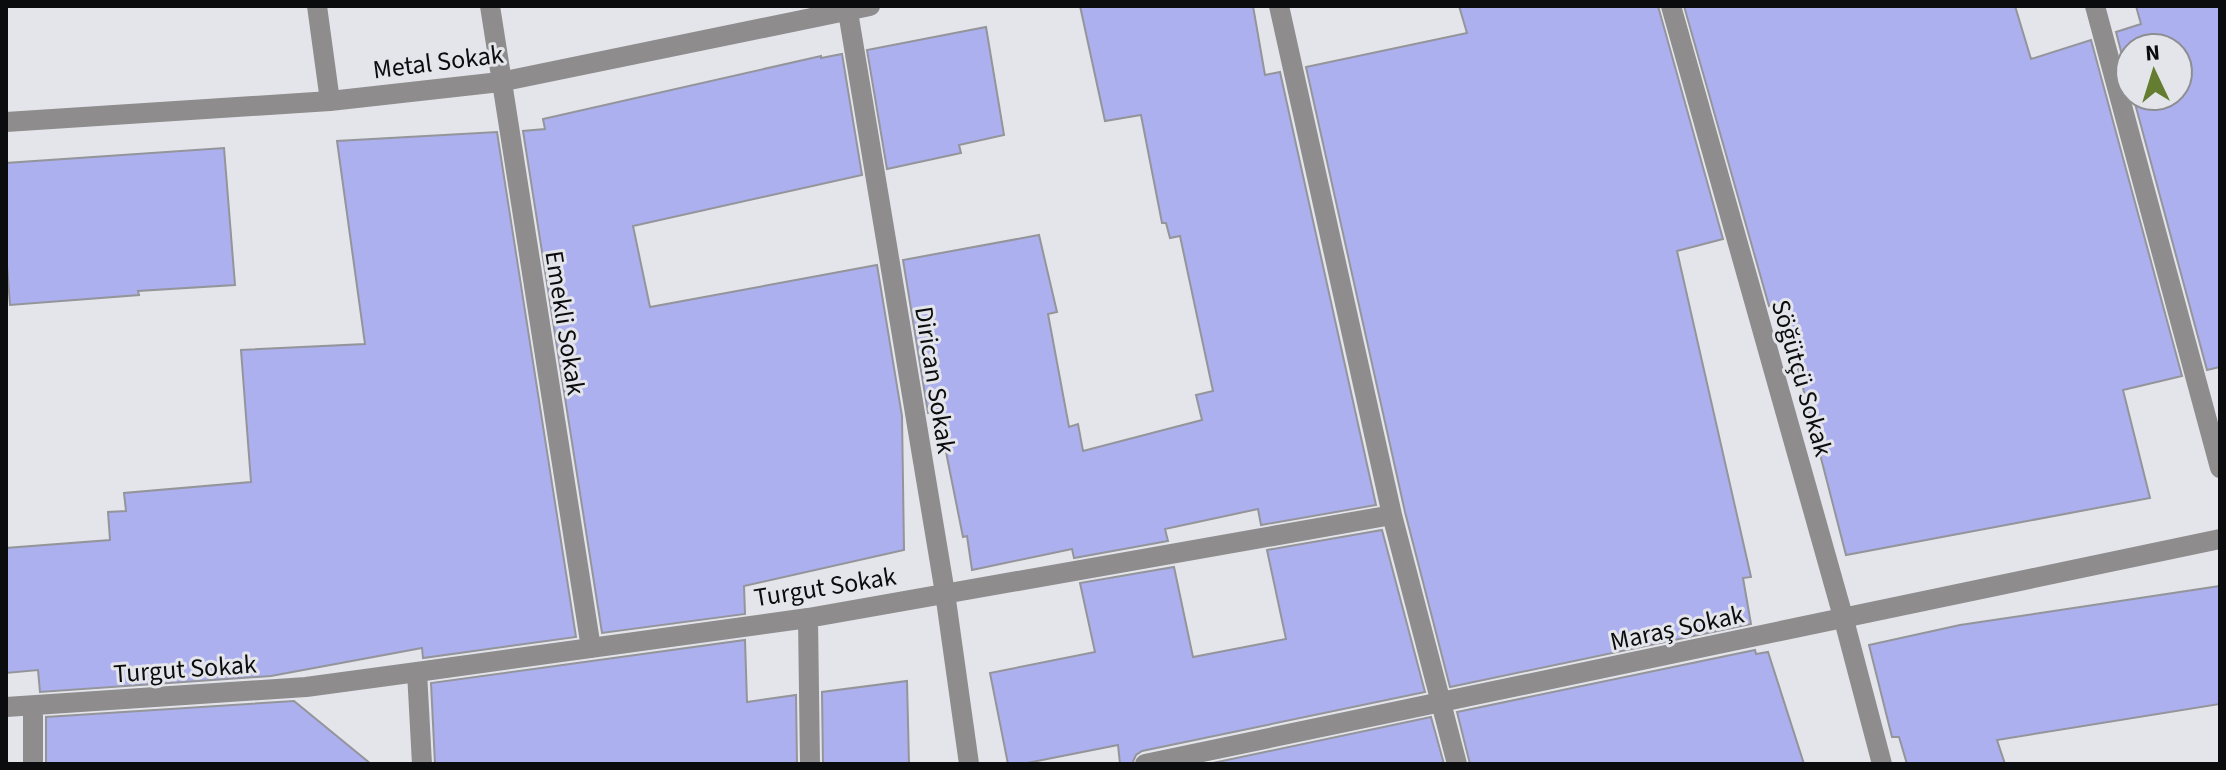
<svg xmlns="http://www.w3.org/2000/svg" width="2226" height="770" font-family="'Source Sans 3',sans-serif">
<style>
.building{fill:#acb0ef;stroke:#94959a;stroke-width:2}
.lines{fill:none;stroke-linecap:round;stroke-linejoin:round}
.minor{stroke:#8e8c8c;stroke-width:20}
.labels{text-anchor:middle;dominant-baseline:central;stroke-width:6;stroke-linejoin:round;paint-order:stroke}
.street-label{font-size:26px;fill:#0b0c0d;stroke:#e4e5ea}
</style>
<rect width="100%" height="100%" fill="#e4e5ea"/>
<path class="building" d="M1080,6h173l12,69 15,-3 96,433 -115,20 -3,-16 -93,20 3,12 -94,17 -2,-9 -100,21 -5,-34 -4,1 -25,-125 -10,1 -25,-153 136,-25 18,77 -9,2 21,113 9,-3 5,27 119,-31 -6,-25 17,-4 -33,-155 -10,2 -4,-15h-4l-21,-108 -36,6z
M1459,6h199l65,233 -46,12 74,326 -8,1 8,46 -301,63 -45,-175 -99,-445 161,-34z
M1684,6h331l16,53 60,-19 91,336 -59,14 27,108 -304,57 -65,-252 -12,3z
M2136,6h84v361l-13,3 -74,-274h45v-48h-48v38l-14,-54 25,-8z
M986,27l18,108 -45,10 2,8 -74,16 -20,-119z
M842,54l20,121 -229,51 17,81 227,-42 25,151 2,134 -160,36 1,28 -143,19 -79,-502 22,-2 -2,-10 278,-63v2z
M497,132l79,505 -153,21 -1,-10 -151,28 -231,16 -2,-22 -32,3v-125l104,-8 -2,-28 18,-1 -2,-18 127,-11 -10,-132 124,-6 -28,-203z
M224,148l11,137 -97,6 1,4 -129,10 -4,-53v-89z
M1382,530l43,162 -283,59 -6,4 -4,9h-12l-2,-19 -96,19h-14l-18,-91 105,-21 -15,-69 94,-16 19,90 93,-18 -19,-89z
M2220,586v118l-223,36 8,24h-98l-8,-27h-7l-23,-92 91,-20z
M745,640l2,62 49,-7 1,69h-362l-4,-81z
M1755,650l1,4 12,-2 36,112h-334l-13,-52z
M907,681l2,83h-86l-1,-72z
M294,701l77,63h-325v-47z
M1431,717l13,47h-236z"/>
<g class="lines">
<path class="minor" d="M317,6l13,95
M490,6l101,642
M847,6l98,587 24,171
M1279,6l113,509
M1671,6l173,614 38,144
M2095,6l125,462
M6,122l324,-21 170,-19 370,-76
M808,618l2,146
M417,672l5,92
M33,706v58
M6,707l300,-20 111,-15 391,-54 584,-103 65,249
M1145,764l1075,-225"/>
</g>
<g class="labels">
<g class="street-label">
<text transform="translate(438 62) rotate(-7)">Metal Sokak</text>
<text transform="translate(565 323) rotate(81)">Emekli Sokak</text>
<text transform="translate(1802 378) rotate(74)">Söğütçü Sokak</text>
<text transform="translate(935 380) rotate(81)">Dirican Sokak</text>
<text transform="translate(825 587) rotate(-9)">Turgut Sokak</text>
<text transform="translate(1677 628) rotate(-12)">Maraş Sokak</text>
<text transform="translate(185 669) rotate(-4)">Turgut Sokak</text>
</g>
</g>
<rect width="2226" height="770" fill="none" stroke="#0b0c0d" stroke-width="16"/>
<g transform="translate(2154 72) rotate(356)"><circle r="38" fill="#e4e5ea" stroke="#8d8e92" stroke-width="2"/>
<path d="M0-6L14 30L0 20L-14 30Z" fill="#647d30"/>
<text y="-12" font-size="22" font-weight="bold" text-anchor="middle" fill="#0b0c0d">N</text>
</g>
</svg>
